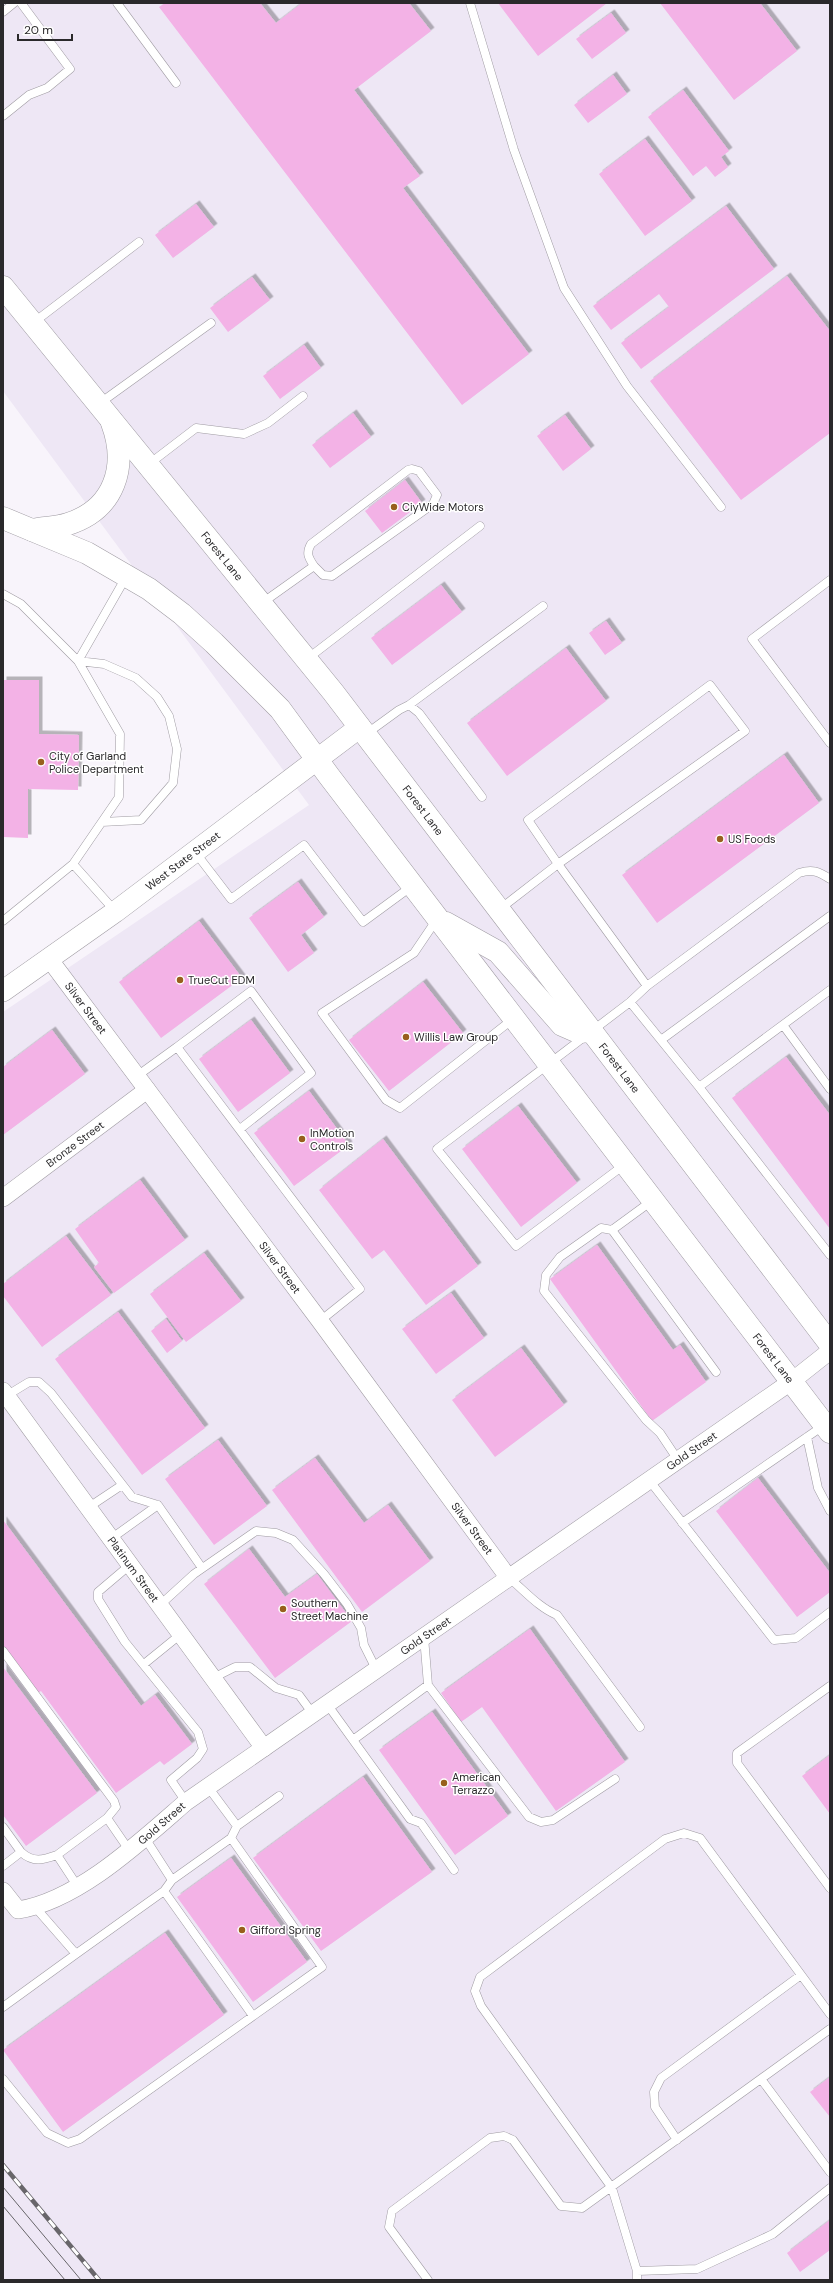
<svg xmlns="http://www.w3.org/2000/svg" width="833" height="2283" font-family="'DM Sans',sans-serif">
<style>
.built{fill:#eee7f5}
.building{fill:#f3b2e6;filter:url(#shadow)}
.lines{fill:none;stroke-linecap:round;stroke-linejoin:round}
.service-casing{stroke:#9f9ba2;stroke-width:9}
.minor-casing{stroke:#9f9ba2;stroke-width:18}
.tertiary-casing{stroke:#9f9ba2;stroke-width:22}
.secondary-casing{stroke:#9f9ba2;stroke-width:23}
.service{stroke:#fff;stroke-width:8}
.minor{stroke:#fff;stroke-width:17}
.tertiary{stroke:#fff;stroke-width:21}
.secondary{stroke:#fff;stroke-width:22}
.tram{stroke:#68666a;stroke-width:1}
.rail-casing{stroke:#68666a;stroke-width:4.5}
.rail{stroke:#fff;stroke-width:3;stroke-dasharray:9;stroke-linecap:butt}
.poi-dot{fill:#985f1c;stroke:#fff;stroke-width:1.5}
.labels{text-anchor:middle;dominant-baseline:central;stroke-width:3;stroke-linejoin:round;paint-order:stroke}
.poi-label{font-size:11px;fill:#2a292b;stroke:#fff;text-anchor:start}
.street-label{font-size:11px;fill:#2a292b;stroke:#fff}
</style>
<defs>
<filter id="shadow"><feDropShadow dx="3.5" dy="-3.5" stdDeviation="0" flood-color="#0004"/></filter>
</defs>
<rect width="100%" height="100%" fill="#f8f4fb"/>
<path class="built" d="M3,3h827v2277h-827v-1268l306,-207 -306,-414z"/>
<path class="building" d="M165,3h95l16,20 26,-20h107l22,28 -77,59 66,86 -17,12 126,166 -67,51 -303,-398z
M498,3h109l-69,53z
M660,3h100l37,48 -63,49z
M611,13l15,20 -34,26 -16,-20z
M613,75l14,19 -39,29 -14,-18z
M683,90l46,61 -8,6 7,10 -13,10 -9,-11 -13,10 -45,-59z
M645,139l47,62 -47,35 -46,-62z
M196,204l18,23 -41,31 -18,-23z
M726,206l48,63 -133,100 -20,-26 48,-36 -10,-13 -48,36 -18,-24z
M787,276l43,55v102l-89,67 -91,-119z
M252,277l18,23 -42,32 -18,-24z
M304,345l17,23 -41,31 -17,-23z
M353,413l18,24 -41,31 -18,-23z
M565,415l26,34 -28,22 -26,-35z
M405,480l17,23 -40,30 -17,-22z
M441,585l21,27 -70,53 -21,-27z
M606,621l16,22 -17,12 -16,-22z
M566,648l40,53 -99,75 -40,-53z
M3,680h36v54l40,1 -1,55 -50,-1v49l-25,-1z
M784,755l35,48 -162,120 -35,-48z
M298,882l26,35 -23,18 13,18 -26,19 -39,-54z
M199,921l43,57 -81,60 -42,-56z
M423,982l40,51 -74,58 -40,-51z
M251,1020l39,53 -52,39 -39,-53z
M52,1030l33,44 -82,61v-68z
M786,1057l44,58v114l-98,-131z
M309,1091l40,54 -55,41 -40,-53z
M518,1106l59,77 -56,44 -59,-78z
M383,1139l95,127 -52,39 -42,-55 -12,9 -53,-69z
M140,1180l45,60 -71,53 -20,-26 5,-4 -24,-34z
M66,1236l45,59 -69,52 -39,-51v-12z
M597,1245l76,105 7,-5 26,37 -54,39 -102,-142z
M204,1253l37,48 -55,41 -36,-48z
M451,1293l33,45 -48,36 -34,-45z
M118,1312l87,116 -63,47 -87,-116z
M166,1319l16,22 -15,12 -16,-22z
M521,1348l43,57 -69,52 -43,-57z
M218,1440l49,66 -53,39 -49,-66z
M315,1458l49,65 24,-18 42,56 -68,51 -90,-122z
M758,1478l72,95v19l-33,25 -81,-106z
M3,1520l138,186 14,-11 37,49 -28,21 -4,-4 -44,32 -75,-102 -3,2 -35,-48z
M249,1549l36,48 32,-23 35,47 -77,57 -71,-94z
M530,1629l95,133 -69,49 -74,-104 -21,15 -20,-29z
M3,1667l94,126 -71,53 -23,-31z
M432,1712l76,104 -53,39 -76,-105z
M830,1755v59l-28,-38z
M363,1777l69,95 -111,79 -68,-93z
M231,1858l76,104 -54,40 -76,-105z
M165,1933l59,82 -161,117 -60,-82z
M830,2077v40l-20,-25z
M830,2220v30l-30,22 -13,-19z"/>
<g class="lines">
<g class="service-casing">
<path id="service" d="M117,3l59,80
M470,3l44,147 50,138 63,98 94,121
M3,12l11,-9
M3,116l26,-21 18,-7 23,-19 -49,-66
M33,323l106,-81
M100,403l111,-80
M149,464l47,-36 48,6 24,-11 35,-27
M830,580l-78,59 78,104
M3,594l18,10 57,57 26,3 32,14 21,19 12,19 8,33 -4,34 -32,37 -39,2
M262,603l52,-37 9,9 9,1 101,-72 4,-9 -18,-24 -7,-2 -4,1 -97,74c-5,9 -3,13 3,22
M307,659l173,-133
M409,705l134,-99
M366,734l33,-24 10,-5 10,8 63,84
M195,852l36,47 73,-54 59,77 49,-36
M73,864l46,-67 1,-63 -42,-73 48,-84
M500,909l58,-45 -30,-44 182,-135 35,46 -187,133 89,122
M437,919l-23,34 -92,60 64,87 14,8 113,-89
M3,921l70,-57 42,47
M630,1002l69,85 131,-97
M783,1025l47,64
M661,1040l169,-124
M177,1047l74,-56 60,82 -71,56
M137,1076l40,-29 183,242 -40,32
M699,1087l131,168
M624,1165l-108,81 -79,-97 193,-147 17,-16 152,-113c13,-4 19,-2 31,6
M653,1200l-41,30 104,142
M612,1230l-11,-2 -41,29 -14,18 -2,16 102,129 14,13 18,27
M6,1396l23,-14h10l12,11 81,104 26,8
M807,1437l11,51 12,23
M649,1480l125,160 22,-2 34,-26
M89,1507l33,-22
M682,1523l141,-97
M112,1538l46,-33 44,63
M131,1564l-33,28v7l27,43 73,90 5,17 -6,9 -26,22 15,22
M508,1577c16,13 30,30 49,38l83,112
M160,1605l34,-31 62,-43 20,2 17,7 31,34 23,30 14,24 3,17 12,24
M424,1637l4,48 101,132 12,5 12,-2 62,-41
M3,1651l111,150 2,6 -9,11
M144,1664l37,-30
M213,1678l22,-11h15l26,21 23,7 14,19
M830,1686l-93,67v10l93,125
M327,1704l83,115 11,4 33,47
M353,1740l75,-55
M237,1826l42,-30
M3,1827l18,25
M145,1838l27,42
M3,1866l18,-14c12,11 22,8 36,3
M78,1887l-21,-32 50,-37 22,32
M164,1891l8,-11 59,-42
M76,1954l88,-63 89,125
M3,2007l73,-53 -41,-47
M3,2079l44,54 21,10 12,-4 242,-172 -91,-129 6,-12 -29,-39
M761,2079l69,93
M677,2140l-22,-33 -1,-15 7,-14 140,-103
M637,2271l60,-2 76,-35 57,-46
M428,2280l-39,-53 3,-16 98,-73 14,-2 9,4 48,66 21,2 248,-179
M637,2280v-9l-25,-83 -131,-182 -6,-15 5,-14 185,-138 19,-6 16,5 130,176"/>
</g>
<g class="minor-casing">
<g id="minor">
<path id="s1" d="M50,960l270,361 188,256"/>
<path id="s2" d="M3,1198l144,-108"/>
<path id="s3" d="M3,1391l261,357"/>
<path id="s4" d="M3,1891l15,19c60,-9 123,-69 168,-108l606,-421 38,-30"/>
</g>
</g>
<g class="tertiary-casing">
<g id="tertiary">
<path id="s5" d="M3,991l112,-79 245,-185"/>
</g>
</g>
<g class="secondary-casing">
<g id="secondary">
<path id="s6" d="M3,287l330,405 497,652"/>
<path id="s7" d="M3,518l84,35 62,36 33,25 32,29 66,66 49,67 501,656"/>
<path d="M32,530c12,-3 24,-2 36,-6 47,-15 60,-58 44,-101"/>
<path d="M446,923l52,29 64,73 16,7 14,-1"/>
</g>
</g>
<use href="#service" class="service"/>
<use href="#minor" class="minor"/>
<use href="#tertiary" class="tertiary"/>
<use href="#secondary" class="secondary"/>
<path class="tram" d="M3,2187l78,93
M3,2206l62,74"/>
<g class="rail-casing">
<path id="rail" d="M3,2165l96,115"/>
</g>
<use href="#rail" class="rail"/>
</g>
<g class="poi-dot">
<circle cx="394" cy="507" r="4"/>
<circle cx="41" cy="762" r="4"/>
<circle cx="720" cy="839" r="4"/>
<circle cx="180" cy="980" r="4"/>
<circle cx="406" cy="1037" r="4"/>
<circle cx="302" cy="1139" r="4"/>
<circle cx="283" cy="1609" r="4"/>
<circle cx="444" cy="1783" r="4"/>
<circle cx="242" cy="1930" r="4"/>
</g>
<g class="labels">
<g class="poi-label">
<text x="402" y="507">CiyWide Motors</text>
<text x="49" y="756">City of Garland<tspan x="49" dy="13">Police Department</tspan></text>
<text x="728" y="839">US Foods</text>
<text x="188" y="980">TrueCut EDM</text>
<text x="414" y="1037">Willis Law Group</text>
<text x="310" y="1133">InMotion<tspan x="310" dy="13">Controls</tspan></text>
<text x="291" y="1603">Southern<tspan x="291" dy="13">Street Machine</tspan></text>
<text x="452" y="1777">American<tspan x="452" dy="13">Terrazzo</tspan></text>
<text x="250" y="1930">Gifford Spring</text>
</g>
<g class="street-label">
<text stroke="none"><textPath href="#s6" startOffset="347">Forest Lane</textPath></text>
<text stroke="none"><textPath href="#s6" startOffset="671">Forest Lane</textPath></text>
<text stroke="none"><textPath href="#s5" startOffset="222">West State Street</textPath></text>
<text stroke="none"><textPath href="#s1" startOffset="60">Silver Street</textPath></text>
<text stroke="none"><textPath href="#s6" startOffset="995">Forest Lane</textPath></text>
<text stroke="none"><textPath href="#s2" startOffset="90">Bronze Street</textPath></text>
<text stroke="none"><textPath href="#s1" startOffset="384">Silver Street</textPath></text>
<text stroke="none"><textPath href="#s7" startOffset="1156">Forest Lane</textPath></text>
<text stroke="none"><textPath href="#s4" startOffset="842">Gold Street</textPath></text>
<text stroke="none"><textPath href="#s1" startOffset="708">Silver Street</textPath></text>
<text stroke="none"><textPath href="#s3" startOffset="221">Platinum Street</textPath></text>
<text stroke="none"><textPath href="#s4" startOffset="518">Gold Street</textPath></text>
<text stroke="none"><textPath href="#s4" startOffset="194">Gold Street</textPath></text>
</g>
</g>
<rect width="833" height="2283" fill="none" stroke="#2a292b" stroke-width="8"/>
<path d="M18 34v6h54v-6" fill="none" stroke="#2a292b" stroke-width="2"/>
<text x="24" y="34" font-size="12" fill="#2a292b" stroke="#ffffff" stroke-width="3" paint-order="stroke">20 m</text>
</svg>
